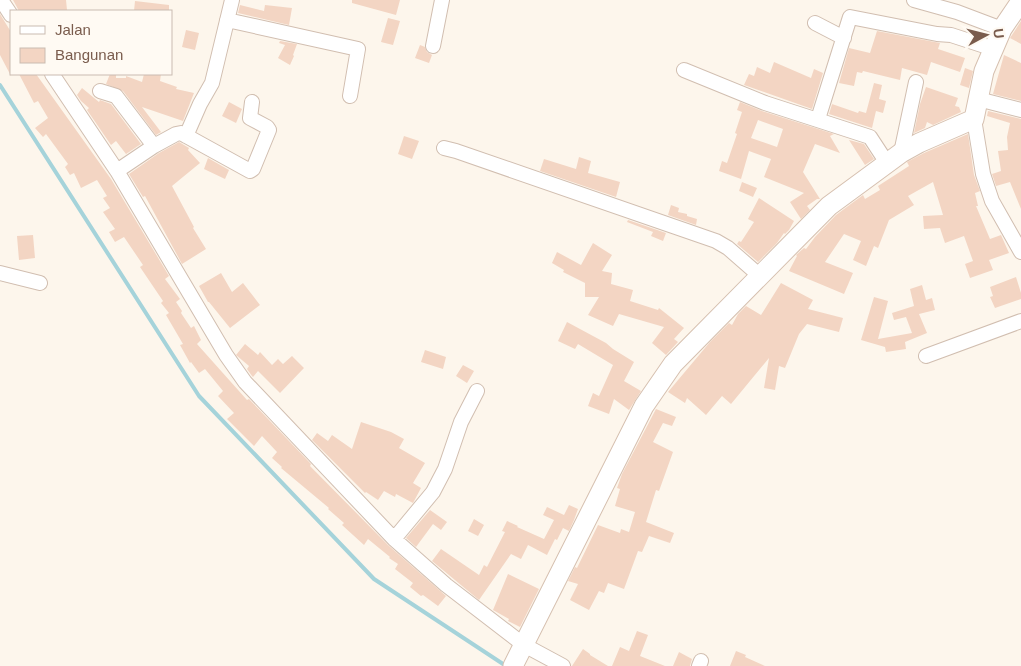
<svg xmlns="http://www.w3.org/2000/svg" width="1021" height="666" font-family="Arial,sans-serif">
<style>
.lines{fill:none;stroke-linecap:round;stroke-linejoin:round}
.stream{stroke:#a5d3da;stroke-width:4}
.building{fill:#f3d5c3;fill-rule:evenodd}
.street-casing{stroke:#d1beb0;stroke-width:16}
.secondary-casing{stroke:#d6c0b0;stroke-width:21}
.street{stroke:#fff;stroke-width:14}
.secondary{stroke:#fff;stroke-width:19}
</style>
<rect width="100%" height="100%" fill="#fdf6ec"/>
<g class="lines">
<path class="stream" d="M0,85l199,311 175,183 132,87"/>
</g>
<path class="building" d="M13,0h53l1,10 -48,1z
M352,0h48l-4,15 -44,-12z
M135,1l34,4v6h-35z
M240,5l24,6 1,-6 27,3 -3,17 -51,-12z
M0,14l11,18v44l-11,-21z
M388,18l12,3 -7,24 -12,-3z
M1021,21v23l-11,-6z
M186,30l13,3 -4,17 -13,-3z
M877,31l63,12 -2,6 27,9 -5,14 -29,-10 -4,13 -25,-7 -2,12 -37,-9 -1,2 -5,-1 -3,14 -15,-3 10,-35 21,5z
M280,41l17,3 -4,11 1,1 -4,9 -12,-7 7,-13 -6,-2z
M420,45l5,2 2,5 5,3 -3,8 -14,-5z
M1004,55l17,8v38l-28,-7z
M774,62l37,16 3,-9 9,4 -11,36 -68,-24 5,-11 5,2 3,-9 13,6z
M965,68l8,3 -4,17 -9,-3z
M19,74h17l75,105 58,97 -4,3 15,20 -4,3 6,9 -1,2 10,15 3,-2 7,14 -4,4 50,56 2,-1 62,65 -1,2 78,79 58,51 -8,10 -15,-11 -2,1 -11,-9 3,-4 -18,-14 3,-5 -9,-6 1,-1 -22,-18 -4,6 -22,-20 2,-2 -16,-14 1,-1 -48,-40 1,-1 -10,-9 5,-6 -15,-16 -8,10 -27,-27 7,-6 -16,-17 5,-5 -18,-22 -6,4 -8,-11 -1,1 -10,-18 3,-1 -17,-29 3,-2 -8,-10 2,-2 -23,-34 3,-2 -19,-28 -9,5 -6,-10 6,-3 -12,-17 7,-4 -7,-10 4,-2 -10,-16 -16,8 -7,-15 -4,2 -5,-8 3,-3 -22,-30 -3,3 -8,-9 13,-10 -10,-17 -4,2z
M110,74h6v4h10v-2l16,6 2,-8h17l-1,7 17,6 -1,2 18,4 -11,28 -41,-14 19,25 -5,3 -33,-44 -17,-7z
M874,83l8,2 -3,14 7,2 -3,12 -7,-2 -4,17 -43,-14 4,-13 -1,3 26,9 1,-2 7,2z
M926,87l32,11 -3,8 4,1 2,5 -28,13 -6,-3 -2,6 -11,5 6,-29z
M82,88l17,14 1,-2 11,4 30,40 -15,10 -10,-13 -5,4 -24,-35 2,-2 -8,-7 -4,-6z
M229,102l13,7 -6,14 -14,-7z
M740,102l22,9 72,23 -4,2 10,17 -25,-9 -12,28 17,27h-3l-10,7 3,4 -9,9 -11,-17 14,-9 -40,-16 7,-18 -22,-8 -8,28 -22,-8 3,-10 5,2 10,-29 -2,-1 7,-21 -5,-2zM758,120l25,9 -6,18 -26,-9z
M988,111l33,8v90l-11,-27 -14,4 -4,-12 9,-3 -3,-20 10,-1 -1,-13 3,-14 -23,-7z
M968,134l6,41 6,16 -5,2 3,13h-2l14,33 11,-4 8,18 -20,7 4,10 -23,8 -5,-14 8,-3 -9,-25 -19,7 -5,-15 -16,1 -1,-13 20,-1 -10,-33 -25,14 6,9 -25,15 -11,28 -4,-2 -8,20 -13,-6 8,-19 -17,-7 -19,28 28,11 -9,21 -55,-23 8,-15 -1,-1 8,-7 2,1 9,-12 21,-22 27,-20 2,4 15,-9 -2,-4 31,-20 -2,-4 17,-9z
M404,136l15,5 -7,18 -14,-5z
M849,140l15,4 10,15 -9,6z
M179,142l10,6 -1,2 12,13 -28,23 22,41 -1,1 13,21 -24,15 -37,-68 -2,1 -14,-23 30,-21z
M579,157l12,4 -3,12 32,9 -4,15 -76,-26 4,-12 32,10z
M208,158l21,12 -4,9 -21,-10z
M742,182l15,6 -4,9 -14,-6z
M759,198l35,23 -5,9 -4,4 -1,-1 -7,10 -19,19 -21,-18 2,-3 2,1 13,-20 -6,-3z
M671,205l8,3 -1,4 9,2v2l10,3 -1,6 -28,-10z
M628,220l38,13 -3,8 -12,-5 2,-4 -26,-10z
M33,235l2,23 -16,2 -2,-24z
M593,243l19,12 -10,16 10,2 -1,11 22,6 -3,11 28,9 1,-2 25,20 -10,11 4,3 -12,13 -14,-12 12,-16 -45,-13 -6,12 -25,-11 11,-18h-14v-14l-22,-11 1,-2 -12,-7 5,-11 24,13z
M221,273l11,19 11,-9 17,22 -30,23 -21,-26h-1l-9,-16z
M1016,277l5,16v6l-26,9 -5,-11 3,-1 -3,-9z
M781,283l32,17 -5,9 35,9 -4,14 -32,-8 -8,10 -14,34 -6,-2 -4,24 -11,-2 5,-30 -38,46 -9,-8 -16,19 -19,-17 -2,5 -17,-11 42,-50 19,-19 3,2 6,-11 8,-8 15,9z
M922,285l4,15 6,-2 3,12 -16,4 8,19 -22,9 1,7 -20,3 -1,-5 -24,-7 13,-43 14,4 -10,38 34,-6 -6,-16 -12,3 -2,-7 22,-7 -4,-17z
M567,322l39,21 7,6 21,13 -10,19 17,10 -12,19 -15,-11 -5,15 -21,-8 5,-13 6,3 14,-31 -35,-21 -3,5 -17,-8z
M245,344l13,11 2,-3 12,13 6,-6 5,5 9,-8 12,12 -24,25 -22,-22 -5,6 -1,-1 -5,-7 2,-3 -13,-11z
M425,350l21,7 -3,12 -22,-7z
M463,365l11,6 -7,12 -11,-7z
M656,409l20,8 -4,9 -9,-3 -10,19 20,10 -14,39 -3,-1 -10,32 28,11 -4,10 -21,-7 -7,16 -4,-1 -14,38 -16,-6 -4,10 -5,-2 -10,19 -19,-10 8,-16 -10,-3 7,-14 2,1 21,-43 22,8 1,-4 8,3 6,-20 -20,-6 5,-17 -3,-1 5,-14z
M361,422l30,10 13,7 -5,9 26,15 -12,20 8,5 -8,15 -17,-9 -1,3 -11,-6 -6,9 -12,-8 -1,1 -53,-53 5,-7 11,8 4,-6 20,14z
M569,505l9,4 -4,11 -5,11 -6,-3 -6,12 -2,-1 -8,16 -19,-10 -7,14 -10,-5 -32,46 -47,-39 9,-12 38,26 5,-10 3,2 18,-35 -3,-1 5,-10 11,5 -1,1 27,12 10,-19 -11,-5 4,-8 17,8z
M430,510l17,12 -6,8 -8,-6 -17,23 -10,-9z
M474,519l10,6 -6,11 -10,-5z
M508,574l31,15 -19,38 -12,-6 1,-2 -16,-9z
M637,631l11,4 -8,21 25,10h-53l8,-19 9,4z
M583,649l7,5v1l18,11h-36z
M736,651l10,4 -1,2 20,9h-35z
M679,652l13,7 -2,7h-17z"/>
<g class="lines">
<g class="street-casing">
<path id="street" d="M1,0l10,15
M914,0l43,12 45,17
M227,20l131,29 -8,47
M815,23l29,15
M433,46l9,-46
M684,70l81,33 105,34 17,26
M52,74l65,97 109,184 19,27 149,157 52,46 78,60 39,21
M100,91l16,5 38,50 -37,25
M978,99l43,11
M818,119l32,-102 87,17 14,1 43,14
M974,119l9,55 9,27 29,51
M186,136l14,-32 12,-21 20,-83
M154,146l22,-12 5,-1 69,38 3,-2 16,-39 -2,-3 -17,-9 2,-16
M444,148l12,3 260,90 12,7 32,28
M901,153l15,-71
M0,273l40,10
M926,356l95,-35
M394,539l39,-47 12,-23 16,-47 16,-31
M699,666l2,-5"/>
</g>
<g class="secondary-casing">
<path id="secondary" d="M513,666l131,-260 29,-42 156,-158 72,-53 18,-10 55,-24 10,-48 18,-42 19,-28"/>
</g>
<use href="#street" class="street"/>
<use href="#secondary" class="secondary"/>
</g>
<rect x="10" y="10" width="162" height="65" fill="#fffaf3" stroke="#cabbb1"/>
<rect x="20" y="26" width="25" height="8" fill="#ffffff" stroke="#cabbb1"/>
<text x="55" y="35" font-size="15" fill="#7a5c4d">Jalan</text>
<rect x="20" y="48" width="25" height="15" fill="#f3d5c3" stroke="#cabbb1"/>
<text x="55" y="60" font-size="15" fill="#7a5c4d">Bangunan</text>
<g transform="translate(986 35) rotate(83)" stroke="#fffaf3" stroke-width="4" paint-order="stroke">
<path d="M0-4L9 19L0 12L-9 19Z" fill="#7a5c4d"/>
<text y="-8" font-size="14" font-weight="bold" text-anchor="middle" fill="#7a5c4d">U</text>
</g>
</svg>
